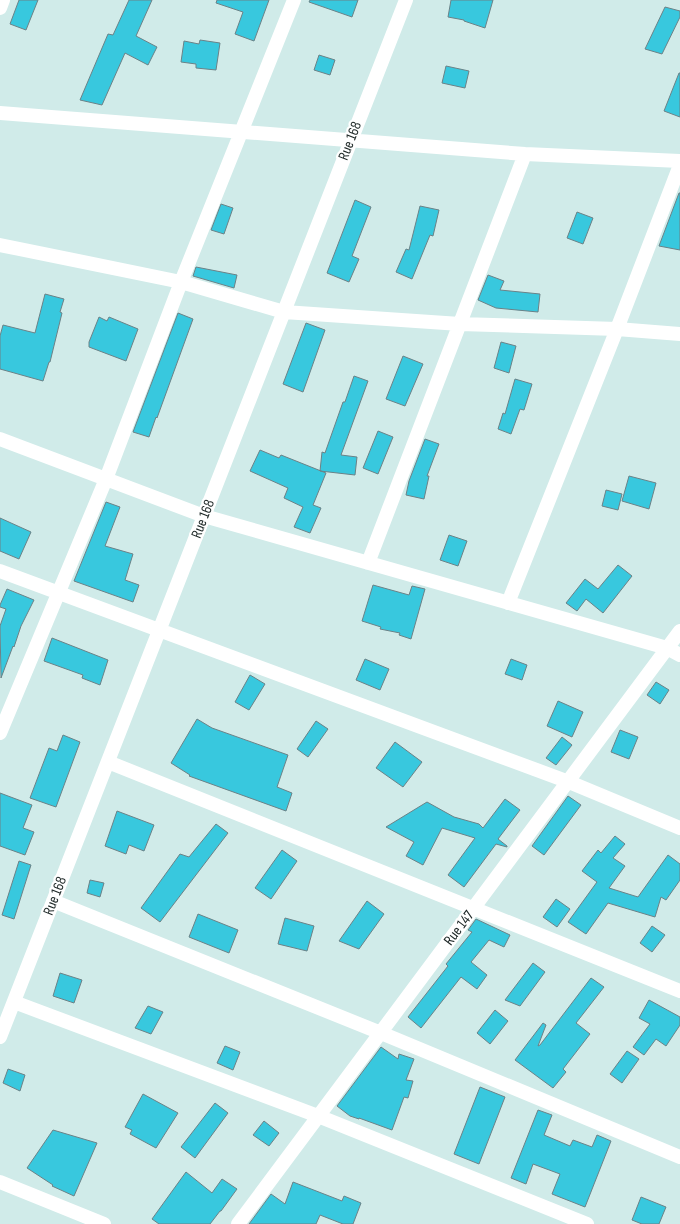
<svg xmlns="http://www.w3.org/2000/svg" width="680" height="1224" font-family="'Sofia Sans Condensed',sans-serif">
<style>
.building{fill:#38c8de;stroke:#6b8287}
.lines{fill:none;stroke-linecap:round;stroke-linejoin:round}
.minor{stroke:#fff;stroke-width:14}
.labels{text-anchor:middle;dominant-baseline:central;stroke-width:4.5;stroke-linejoin:round;paint-order:stroke}
.street-label{font-size:15px;fill:#1a2423;stroke:#fff}
</style>
<rect width="100%" height="100%" fill="#d0ebe9"/>
<path class="building" d="M19,0h19l-12,30 -16,-6z
M129,0h23l-16,36 21,11 -9,18 -23,-12 -23,52 -22,-5 28,-66 5,1z
M217,0h52l-15,41 -19,-7 8,-22 -27,-9z
M310,0h48l-6,17 -43,-15z
M451,0h42l-8,28 -21,-7v-1l-16,-3z
M665,7l15,4v6l-18,37 -17,-5z
M200,40l20,3 -4,27 -20,-2v-4l-15,-2 3,-21 15,3z
M319,55l16,5 -5,15 -16,-5z
M446,66l23,5 -4,17 -23,-5z
M679,73h1v44l-16,-6z
M679,193h1v57l-21,-4z
M355,200l16,7 -19,49 7,3 -10,23 -22,-9z
M221,204l12,4 -9,26 -13,-4z
M420,206l19,4 -6,26 -3,-1 -18,44 -16,-7 10,-23 3,1z
M577,212l16,6 -10,26 -16,-6z
M196,267l41,8 -3,13 -41,-12z
M488,275l16,6 -4,9 40,4 -2,18 -42,-4 -18,-8z
M45,294l19,5 -4,13 2,1 -12,49h-1l-6,19 -43,-12v-33l3,-11 32,8z
M178,313l15,6 -36,99 -1,-1 -7,20 -16,-5z
M99,317l8,4 2,-4 29,12 -12,32 -37,-14v-5z
M306,323l19,7 -22,62 -20,-8z
M501,342l15,4 -7,27 -15,-5z
M403,356l20,8 -18,42 -19,-7z
M354,376l14,5 -27,74 16,2 -2,18 -35,-4 2,-19 3,1 18,-51h2z
M515,379l17,5 -8,26 -4,-1 -9,25 -13,-5 5,-16 2,1z
M378,431l15,6 -15,37 -15,-6z
M425,439l14,5 -12,32h2l-5,23 -18,-4 3,-14z
M260,450l19,8 2,-3 45,18 -13,32 8,3 -11,25 -16,-6 9,-20 -19,-9 4,-10 -38,-17z
M629,476l27,7 -7,26 -27,-8z
M606,490l16,4 -4,16 -16,-4z
M106,502l14,5 -15,39 28,8 -8,26 14,5 -6,17 -59,-21z
M0,518l31,14 -12,27 -19,-8z
M449,535l18,6 -9,25 -18,-6z
M618,565l14,11 -29,37 -17,-14 -9,12 -11,-8 19,-24 13,10z
M373,585l36,10 3,-9 13,3 -14,50 -12,-4 1,-2 -20,-4 1,-2 -19,-6z
M7,589l27,11 -13,26 -7,21 -1,-1 -12,32 -1,-52 6,-17 -6,-2v-2z
M52,638l56,22 -8,25 -18,-7 1,-3 -39,-14z
M365,659l24,10 -9,21 -24,-10z
M511,659l16,6 -5,15 -17,-6z
M250,675l15,9 -16,26 -14,-8z
M656,682l13,8 -9,14 -13,-9z
M558,701l25,11 -11,25 -25,-11z
M197,719l15,9 76,27 -11,32 15,6 -6,18 -97,-35 1,-1 -19,-12z
M316,721l12,8 -20,28 -11,-8z
M620,730l18,7 -9,22 -18,-7z
M63,735l17,7 -24,65 -26,-9 19,-50 8,3z
M562,737l10,8 -16,20 -10,-7z
M395,742l27,20 -19,25 -27,-19z
M0,793l32,12 -9,23 11,4 -9,23 -25,-9z
M568,796l13,9 -37,50 -12,-9z
M505,799l15,11 -22,29 9,7v1l-11,-3 -32,43 -16,-12 27,-37 -33,-10 -19,37 -17,-9 8,-14 -28,-15 41,-25 27,15 25,7 4,4z
M117,811l37,14 -10,26 -15,-6 -3,9 -21,-8z
M216,824l12,9 -68,89 -19,-14 39,-54 9,3z
M615,836l10,8 -12,14 12,8 -16,22 29,9 30,-42 12,9v16l-14,20 -5,-3 -6,20 -47,-14 -22,31 -18,-12 29,-40 -15,-11 16,-21 3,3z
M282,850l15,11 -26,38 -16,-11z
M19,861l12,4 -17,54 -12,-4z
M90,880l14,3 -4,14 -13,-4z
M556,899l14,10 -13,18 -14,-10z
M367,901l17,13 -25,35 -20,-8z
M198,914l40,16 -9,23 -40,-16z
M285,918l29,8 -7,25 -29,-7z
M476,919l34,16 -6,12 -15,-7 -18,22 16,13 -10,14 -16,-12 -40,51 -13,-11 40,-51 -2,-2 26,-32 -4,-2z
M652,926l13,9 -13,17 -12,-9z
M533,963l12,9 -25,34 -15,-6z
M60,973l22,7 -8,23 -21,-7z
M591,978l13,9 -28,36 14,11 -27,35 3,3 -13,16 -38,-28 28,-37 3,2 -8,21 2,-1z
M649,1000l31,17v8l-14,21 -10,-7 -12,16 -11,-8 17,-23 -11,-6z
M148,1006l15,6 -12,22 -16,-6z
M495,1010l13,11 -18,23 -13,-11z
M225,1046l15,6 -7,18 -16,-7z
M381,1047l17,12 1,-5 15,5 -8,21 7,1 -5,17 -4,-1 -12,33 -33,-12v1l-9,-3 -13,-10z
M627,1051l12,8 -17,24 -12,-9z
M8,1069l17,6 -5,16 -17,-8z
M480,1087l25,10 -26,67 -25,-10z
M143,1094l35,19 -22,35 -26,-14 2,-4 -7,-3z
M215,1103l13,10 -33,45 -14,-11z
M538,1110l14,5 -8,20 26,11 3,-6 19,7 5,-12 14,6 -26,66 -33,-13 8,-20 -27,-10 -7,20 -15,-6z
M264,1121l15,12 -10,13 -16,-11z
M53,1130l44,13 -23,53 -22,-10 1,-1 -26,-17z
M186,1172l26,21 10,-14 15,10 -16,22h-1l-10,13h-51l-7,-5z
M293,1182l49,19 2,-5 17,7 -8,21h-10l-23,-9 -4,9h-67l22,-30 14,10z
M641,1197l25,10 -7,17h-17l-10,-4z"/>
<g class="lines">
<path class="minor" d="M0,8l3,-8
M0,113l525,41 155,7
M0,245l181,37 103,30 176,12 157,5 63,5
M0,439l204,77 463,132 13,7
M368,563l157,-409
M0,571l569,211 111,46
M508,603l109,-274 63,-164
M0,733l106,-254 75,-197 113,-282
M108,762l572,229
M53,901l328,132 299,124
M14,1002l304,114 269,108
M0,1037l406,-1037
M0,1182l104,42
M238,1224l442,-593"/>
</g>
<g class="labels">
<g class="street-label">
<text transform="translate(350 141) rotate(-69)">Rue 168</text>
<text transform="translate(203 519) rotate(-69)">Rue 168</text>
<text transform="translate(55 896) rotate(-69)">Rue 168</text>
<text transform="translate(459 928) rotate(-53)">Rue 147</text>
</g>
</g>
</svg>
